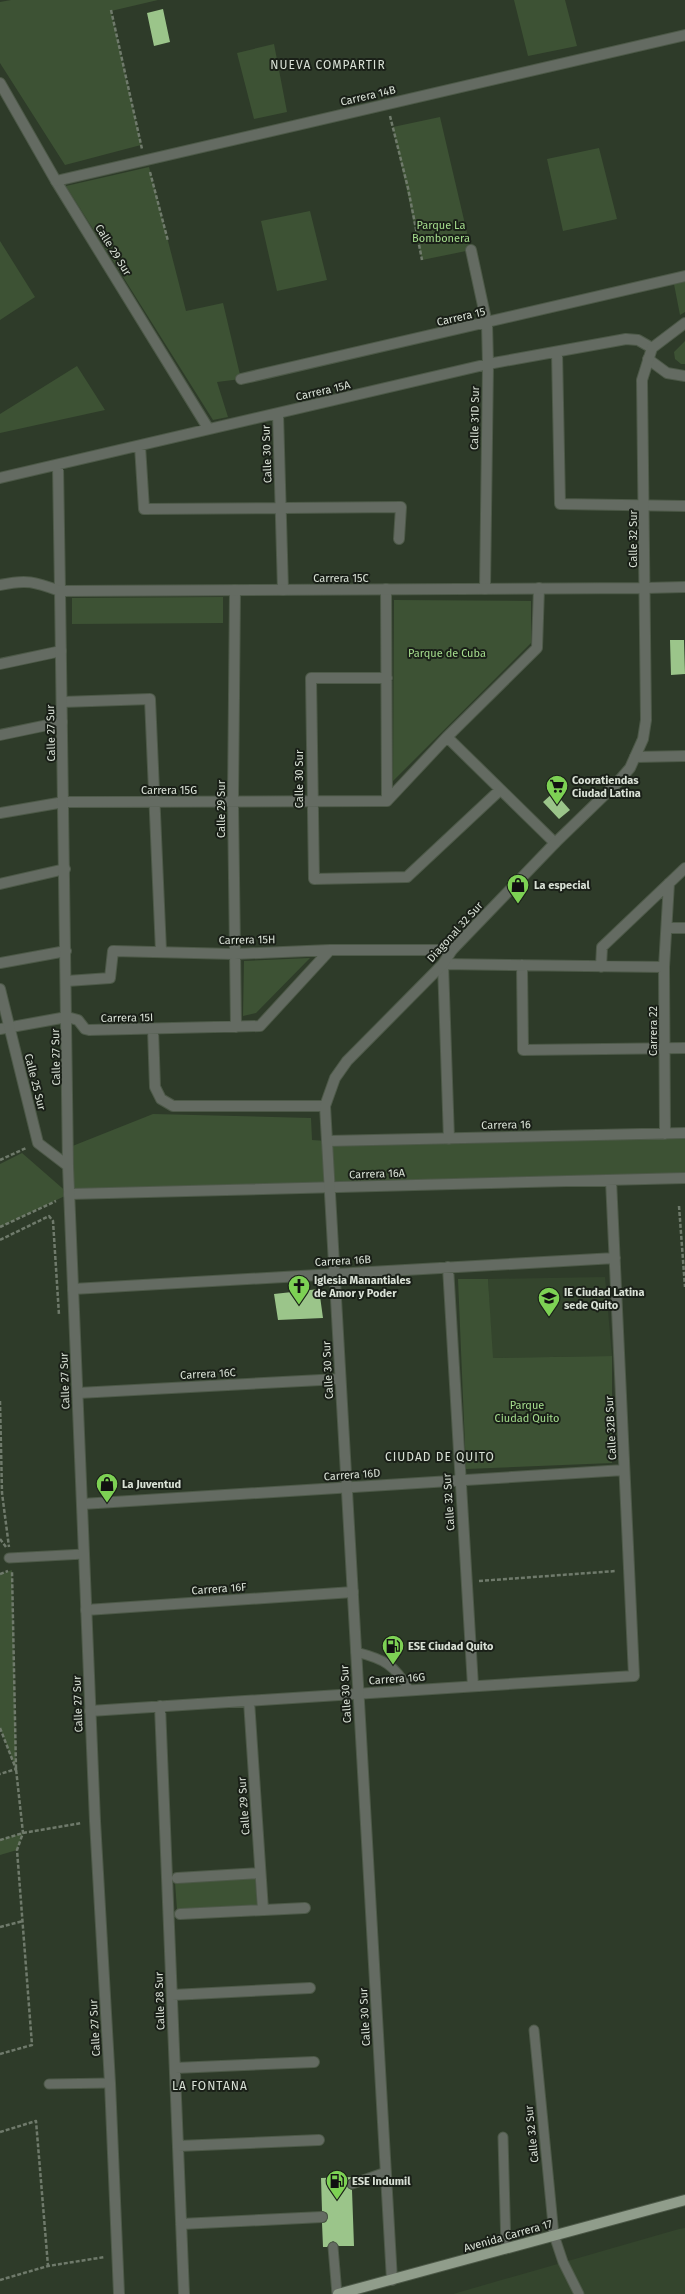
<svg xmlns="http://www.w3.org/2000/svg" width="685" height="2294" font-family="'Fira Sans',sans-serif">
<style>
.built{fill:#34452d}
.green{fill:#3d5234}
.building{fill:#9bc58a}
.lines{fill:none;stroke-linecap:round;stroke-linejoin:round}
.service-casing{stroke:#4d5948;stroke-width:11}
.minor-casing{stroke:#4d5948;stroke-width:12}
.tertiary-casing{stroke:#4d5948;stroke-width:12}
.primary-casing{stroke:#4d5948;stroke-width:12}
.path{stroke:#6f7a6b;stroke-width:2.5;stroke-dasharray:4 2;stroke-linecap:butt}
.service{stroke:#646b62;stroke-width:9}
.minor{stroke:#646b62;stroke-width:10}
.tertiary{stroke:#646b62;stroke-width:10}
.primary{stroke:#909d8b;stroke-width:10}
.labels{text-anchor:middle;dominant-baseline:central;stroke-width:4;stroke-linejoin:round;paint-order:stroke}
.street-label{font-size:11px;fill:#d9e1d6;stroke:#1a2018}
.park-label{font-size:11px;fill:#a5dd8d;stroke:#1a2018}
.poi-label{font-size:11px;font-weight:bold;fill:#d9e1d6;stroke:#1a2018;text-anchor:start}
.neighbourhood-label{font-size:12px;letter-spacing:1px;fill:#d9e1d6;stroke:#1a2018}
</style>
<rect width="100%" height="100%" fill="#2e3b29"/>
<path class="built" d="M605,1277l7,79 -120,2 -4,-79z
M685,2228v66h-232l226,-65z"/>
<path class="green" d="M11,0h147l-47,11 30,134 -76,20 -65,-102v-61z
M514,0h51l12,46 -49,10z
M274,44l13,68 -33,7 -17,-66z
M440,117l31,133 -49,10 -29,-133z
M599,148l18,71 -54,12 -16,-72z
M149,167l37,144 37,-8 18,76 -24,3 11,35 -15,3 -147,-234z
M310,211l17,69 -50,11 -16,-70z
M0,241l35,56 -35,23z
M685,277v35l-5,3 -7,-36z
M685,341v23h-4l-6,-5 -1,-7z
M77,366l28,44 -105,23v-19z
M223,597v26l-151,1v-26z
M394,600l137,1v42l-138,138z
M310,958l-54,55 -13,3 1,-55z
M153,1114l158,4 1,22 15,1 358,-8v40l-356,14 -260,7 -69,33v-63l22,-11 47,41 1,-47z
M458,1279h30l5,79 119,-2v107l-146,6z
M12,1570l4,199 -16,-41v-154z
M23,1833l-6,17 -17,5v-15z
M255,1877l2,28 -80,5 -2,-28z"/>
<path class="building" d="M163,9l7,33 -16,4 -7,-33z
M670,640h14l1,34 -14,1z
M554,792l16,18 -11,9 -16,-17z
M319,1289l4,29 -45,2 -4,-26z
M352,2177l-6,6 2,5 4,2 2,56h-15l-6,-5 -6,6h-4l-1,-24 4,-1 2,-5 -1,-4 -5,-2 -1,-33z"/>
<g class="lines">
<g class="service-casing">
<path id="service" d="M9,1558l75,-4
M356,1652c28,7 39,13 53,38
M534,2030l20,205 9,27 16,32
M49,2084l61,-1
M503,2137l3,112
M352,2184l34,-12
M333,2247l4,47"/>
</g>
<g class="minor-casing">
<path id="minor" d="M56,181l152,247
M471,250l16,74 1,40 -3,225
M557,352l3,152 125,2
M648,359l19,14 18,3
M241,379l444,-103
M278,414l5,176
M140,446l4,63 257,-2 -2,32
M58,466l2,125
M0,478l488,-114 138,-25 12,1 14,8
M645,588l40,-1
M386,589l1,212
M235,590l-2,212 3,225
M0,664l61,-13
M387,678h-76l3,201 93,-2 93,-87
M62,702l88,-3 11,252
M0,735l62,-13
M447,737l108,106
M635,757l50,-1
M387,801l60,-64 90,-89 2,-60
M0,813l64,-11 323,-1
M0,884l65,-15
M667,928h18
M0,963l66,-12
M522,965l1,85 162,-2
M601,967l1,-20 83,-79
M67,981l43,-3 3,-27 121,3 96,-4h122
M0,1029l67,-12 11,3 7,9 4,1 171,-4 70,-76
M153,1029l2,58 6,12 12,7h152
M665,1134l-1,-167 5,-84
M449,1139l-6,-175 221,3
M327,1141l358,-8
M69,1194l616,-16
M448,1267l25,419
M73,1289l542,-31
M78,1393l262,-14
M82,1504l542,-34
M86,1610l267,-18
M249,1701l14,209
M160,1706l24,588
M90,1711l544,-35 -23,-496
M177,1878l83,-5
M180,1914l125,-6
M172,1995l138,-7
M175,2068l139,-6
M178,2146l141,-6
M181,2224l141,-7"/>
</g>
<g class="tertiary-casing">
<path id="tertiary" d="M0,83l56,98 629,-146
M0,585c27,-6 35,-3 60,6l585,-3
M60,591l8,575 27,655 15,262 9,211
M0,989l38,154 30,23
M392,2280l-67,-1174 10,-28 12,-17 96,-97 9,-14 103,-107 62,-60 13,-15 13,-29 3,-19 -4,-340 10,-32 33,-25"/>
</g>
<g class="primary-casing">
<path id="primary" d="M338,2294l347,-94"/>
</g>
<path class="path" d="M111,10l31,139
M390,116l18,72 14,72
M150,172l18,69
M0,1160l26,-12
M679,1206l6,81
M0,1227l56,-26
M0,1240l49,-24 4,5 6,94
M0,1401l2,92 7,54
M0,1539l6,8
M0,1574l8,-3
M479,1581l137,-10
M0,1728l16,41 -16,5
M0,1840l23,-7 59,-10
M0,1927l23,-6
M0,2054l32,-9 -15,-195 6,-17 -7,-64 -4,-198
M0,2132l36,-11 12,145
M0,2280l48,-14 57,-9"/>
<use href="#service" class="service"/>
<use href="#minor" class="minor"/>
<use href="#tertiary" class="tertiary"/>
<use href="#primary" class="primary"/>
</g>
<defs>
<g id="supermarket-pin" transform="scale(1.15)"><path d="M0 17L-7.5 6A9.5 9.5 0 1 1 7.5 6Z" fill="#7dd154" stroke="#1a2018"/><path d="M-6-5.5h2.5l.6 2H6L4.5 2H-2.5L-4.4-4H-6ZM-1.5 3.2a1.3 1.3 0 1 0 .1 0ZM3 3.2a1.3 1.3 0 1 0 .1 0Z" fill="#111"/></g>
<g id="shop-pin" transform="scale(1.15)"><path d="M0 17L-7.5 6A9.5 9.5 0 1 1 7.5 6Z" fill="#7dd154" stroke="#1a2018"/><path d="M-5-2.5h2.3a2.7 3.5 0 0 1 5.4 0H5L5.5 6h-11ZM-1.5-2.5h3a1.5 2.3 0 0 0-3 0Z" fill="#111"/></g>
<g id="church-pin" transform="scale(1.15)"><path d="M0 17L-7.5 6A9.5 9.5 0 1 1 7.5 6Z" fill="#7dd154" stroke="#1a2018"/><path d="M-1.2-6h2.4v3.5h3.3v2.4h-3.3V6h-2.4V-.1h-3.3v-2.4h3.3Z" fill="#111"/></g>
<g id="school-pin" transform="scale(1.15)"><path d="M0 17L-7.5 6A9.5 9.5 0 1 1 7.5 6Z" fill="#7dd154" stroke="#1a2018"/><path d="M0-5L7-2L0 1L-7-2ZM-4 1L0 2.5L4 1V4Q0 6-4 4Z" fill="#111"/></g>
<g id="fuel-pin" transform="scale(1.15)"><path d="M0 17L-7.5 6A9.5 9.5 0 1 1 7.5 6Z" fill="#7dd154" stroke="#1a2018"/><path d="M-5.5-6h7V0h2V4h1.3V-2.5L3-4.5l.8-.8L6-3V5H2.5V1h-1V6h-7ZM-4.2-4.7v3.2H.2V-4.7Z" fill="#111"/></g>
</defs>
<g fill-rule="evenodd">
<use href="#supermarket-pin" x="557" y="786"/>
<use href="#shop-pin" x="518" y="885"/>
<use href="#church-pin" x="299" y="1286"/>
<use href="#school-pin" x="549" y="1298"/>
<use href="#shop-pin" x="107" y="1484"/>
<use href="#fuel-pin" x="393" y="1646"/>
<use href="#fuel-pin" x="337" y="2181"/>
</g>
<g class="labels">
<g class="street-label">
<text transform="translate(368 96) rotate(-13)">Carrera 14B</text>
<text transform="translate(113 250) rotate(58)">Calle 29 Sur</text>
<text transform="translate(461 317) rotate(-13)">Carrera 15</text>
<text transform="translate(323 391) rotate(-13)">Carrera 15A</text>
<text transform="translate(475 418) rotate(-89)">Calle 31D Sur</text>
<text transform="translate(267 454) rotate(-92)">Calle 30 Sur</text>
<text transform="translate(633 539) rotate(-90)">Calle 32 Sur</text>
<text x="341" y="578">Carrera 15C</text>
<text transform="translate(51 733) rotate(-91)">Calle 27 Sur</text>
<text transform="translate(299 779) rotate(-90)">Calle 30 Sur</text>
<text x="169" y="790">Carrera 15G</text>
<text transform="translate(221 809) rotate(-90)">Calle 29 Sur</text>
<text transform="translate(455 932) rotate(-48)">Diagonal 32 Sur</text>
<text transform="translate(247 940) rotate(-1)">Carrera 15H</text>
<text transform="translate(127 1018) rotate(-1)">Carrera 15I</text>
<text transform="translate(653 1031) rotate(-90)">Carrera 22</text>
<text transform="translate(56 1057) rotate(-91)">Calle 27 Sur</text>
<text transform="translate(35 1082) rotate(76)">Calle 25 Sur</text>
<text transform="translate(506 1125) rotate(-1)">Carrera 16</text>
<text transform="translate(377 1174) rotate(-2)">Carrera 16A</text>
<text transform="translate(343 1261) rotate(-3)">Carrera 16B</text>
<text transform="translate(328 1370) rotate(-93)">Calle 30 Sur</text>
<text transform="translate(208 1374) rotate(-3)">Carrera 16C</text>
<text transform="translate(65 1381) rotate(-92)">Calle 27 Sur</text>
<text transform="translate(611 1428) rotate(-93)">Calle 32B Sur</text>
<text transform="translate(352 1475) rotate(-4)">Carrera 16D</text>
<text transform="translate(449 1502) rotate(-94)">Calle 32 Sur</text>
<text transform="translate(219 1589) rotate(-4)">Carrera 16F</text>
<text transform="translate(397 1679) rotate(-4)">Carrera 16G</text>
<text transform="translate(346 1694) rotate(-93)">Calle 30 Sur</text>
<text transform="translate(78 1704) rotate(-92)">Calle 27 Sur</text>
<text transform="translate(244 1806) rotate(-94)">Calle 29 Sur</text>
<text transform="translate(160 2001) rotate(-92)">Calle 28 Sur</text>
<text transform="translate(365 2017) rotate(-93)">Calle 30 Sur</text>
<text transform="translate(95 2028) rotate(-93)">Calle 27 Sur</text>
<text transform="translate(532 2134) rotate(-96)">Calle 32 Sur</text>
<text transform="translate(508 2236) rotate(-16)">Avenida Carrera 17</text>
</g>
<g class="park-label">
<text x="441" y="225">Parque La<tspan x="441" dy="13">Bombonera</tspan></text>
<text x="447" y="653">Parque de Cuba</text>
<text x="527" y="1405">Parque<tspan x="527" dy="13">Ciudad Quito</tspan></text>
</g>
<g class="poi-label">
<text x="572" y="780">Cooratiendas<tspan x="572" dy="13">Ciudad Latina</tspan></text>
<text x="534" y="885">La especial</text>
<text x="314" y="1280">Iglesia Manantiales<tspan x="314" dy="13">de Amor y Poder</tspan></text>
<text x="564" y="1292">IE Ciudad Latina<tspan x="564" dy="13">sede Quito</tspan></text>
<text x="122" y="1484">La Juventud</text>
<text x="408" y="1646">ESE Ciudad Quito</text>
<text x="352" y="2181">ESE Indumil</text>
</g>
<g class="neighbourhood-label">
<text x="328" y="65">NUEVA COMPARTIR</text>
<text x="440" y="1457">CIUDAD DE QUITO</text>
<text x="210" y="2086">LA FONTANA</text>
</g>
</g>
</svg>
